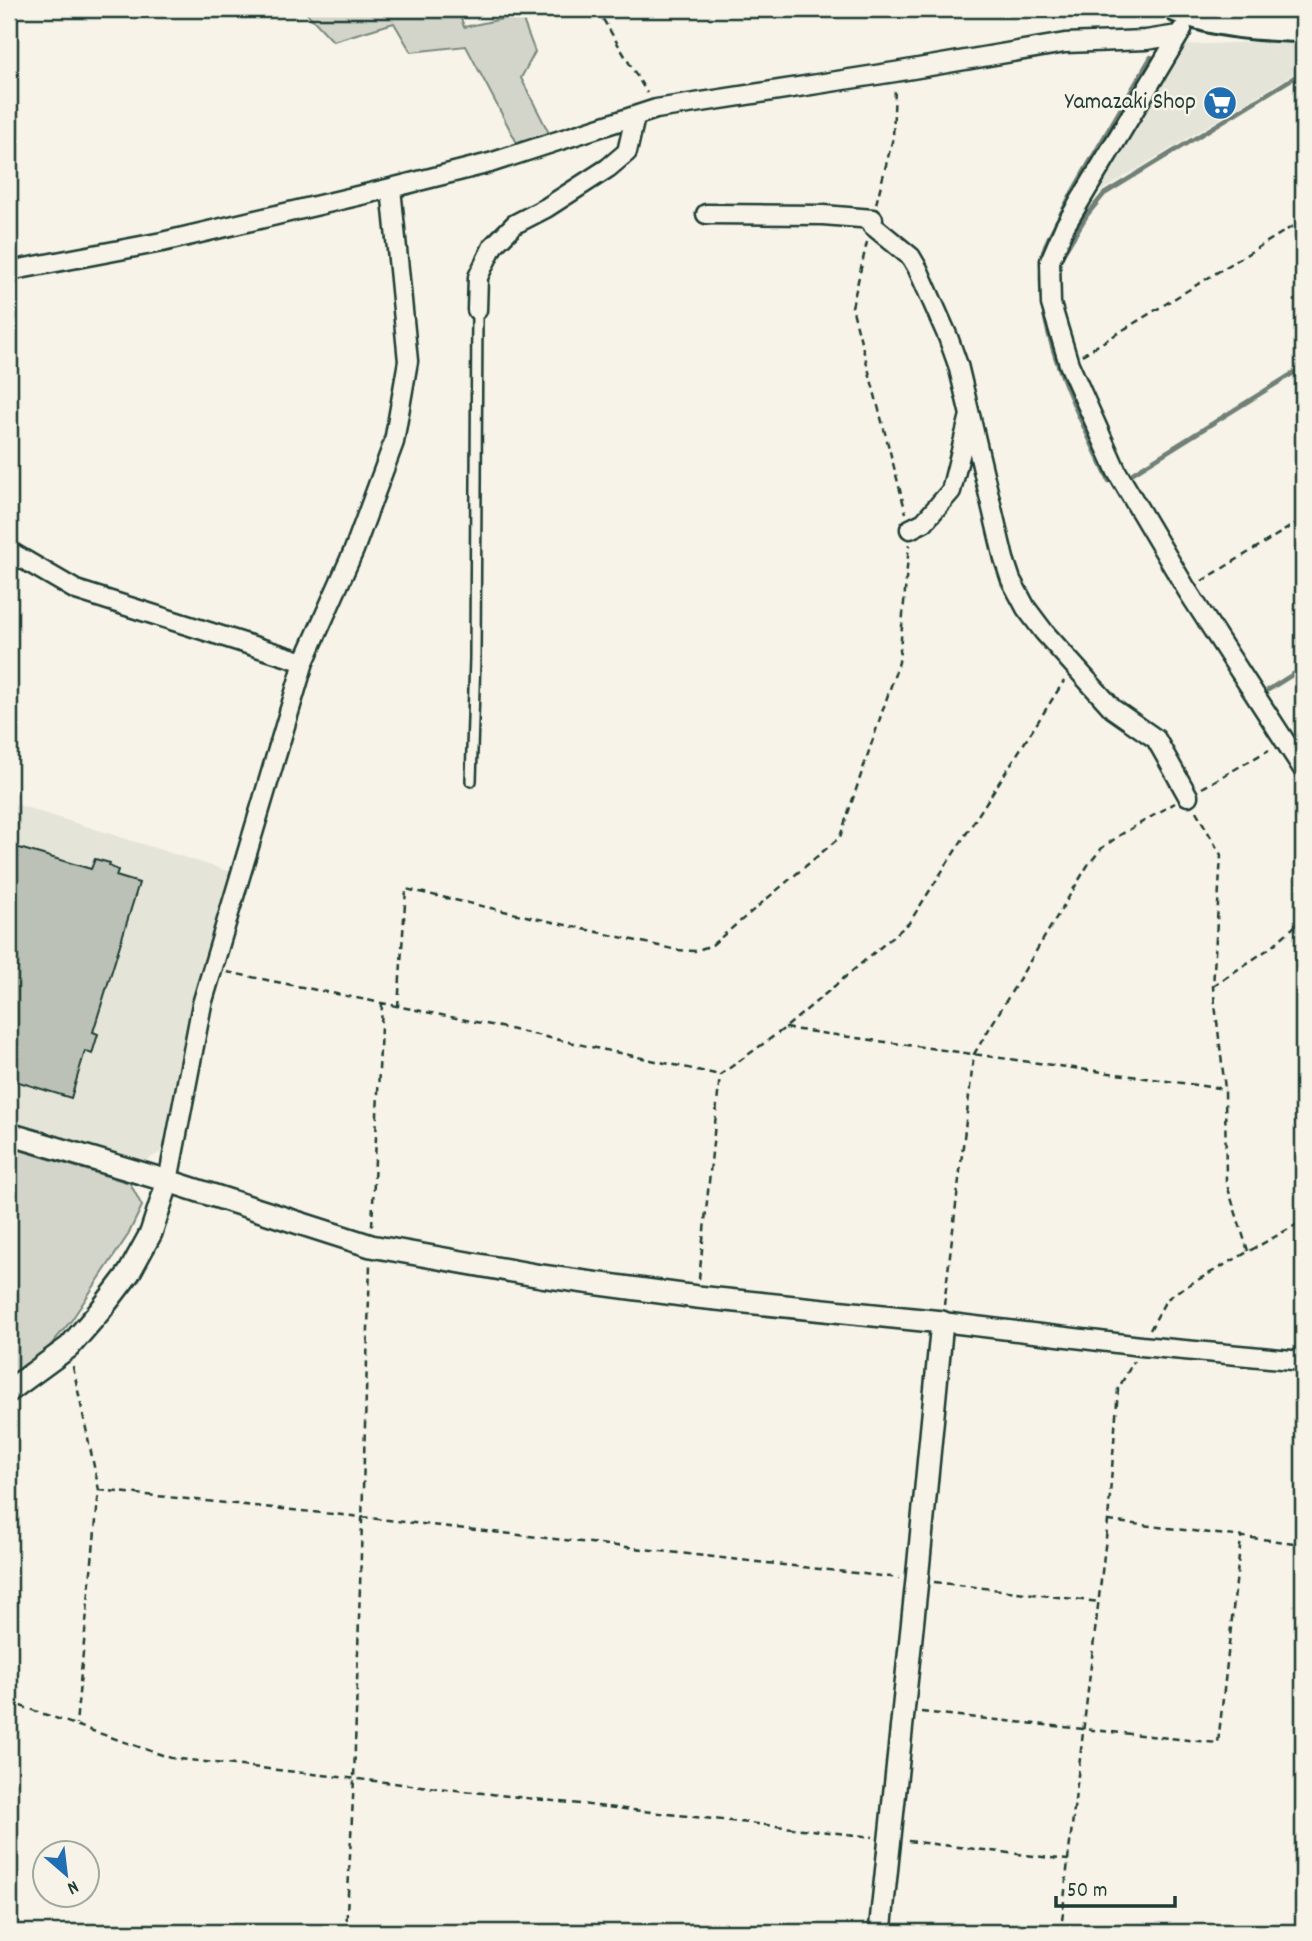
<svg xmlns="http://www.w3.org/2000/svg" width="1312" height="1941" font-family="Dekko,sans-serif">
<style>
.built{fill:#e5e4d9}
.green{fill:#d3d5ca;stroke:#79897f;stroke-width:2}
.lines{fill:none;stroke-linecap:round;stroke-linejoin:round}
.stream{stroke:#6f8077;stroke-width:4.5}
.building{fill:#bbc1b6;stroke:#1f3d34;stroke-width:2}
.service-casing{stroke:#1f3d34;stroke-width:14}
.minor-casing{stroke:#1f3d34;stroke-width:23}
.tertiary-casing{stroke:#1f3d34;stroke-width:26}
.primary-casing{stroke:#1f3d34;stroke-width:32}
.path{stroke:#1f3d34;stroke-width:2.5;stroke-dasharray:7 5;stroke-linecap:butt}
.service{stroke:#f7f3e8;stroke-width:9}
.minor{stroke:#f7f3e8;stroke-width:18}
.tertiary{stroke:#f7f3e8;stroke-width:21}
.primary{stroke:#f7f3e8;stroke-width:26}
.labels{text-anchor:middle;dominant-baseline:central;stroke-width:5;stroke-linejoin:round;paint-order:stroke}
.poi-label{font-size:24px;fill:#1f3d34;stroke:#f7f3e8;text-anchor:end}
</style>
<rect width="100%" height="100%" fill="#f7f3e8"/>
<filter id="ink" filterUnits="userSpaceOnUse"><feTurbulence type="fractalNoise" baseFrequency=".0143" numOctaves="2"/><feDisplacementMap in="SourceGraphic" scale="14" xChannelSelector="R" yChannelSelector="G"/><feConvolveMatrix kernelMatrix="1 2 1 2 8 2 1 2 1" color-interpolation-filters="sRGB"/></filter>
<g filter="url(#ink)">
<path class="built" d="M1303,40v28l-207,126 87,-149z
M9,802l222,70 -41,137 -29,143 -21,12 -131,-39z"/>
<path class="green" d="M258,9h200l6,18 57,-12 14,37 -14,26 29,57 -33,8 -51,-97 -55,6 -17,-29 -61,18 -30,-32 -42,6z
M9,1147l121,36 12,23 -14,29 -57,86 -26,31 -36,30z"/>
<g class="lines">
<path class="stream" d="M1059,261l28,-46 17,-21 199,-122
M1133,473l170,-106
M1109,481c-30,-66 -79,-154 -66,-228 3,-15 18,-38 25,-53 27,-48 55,-95 83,-143
M1268,690l35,-22"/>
</g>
<path class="building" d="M9,845l82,24 4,-10 15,4 -1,3 9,4 -2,6 23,7 -46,149 5,2 -6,20 -7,-3 -14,47 -62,-19z"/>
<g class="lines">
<g class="service-casing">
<path id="service" d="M471,781l4,-123 2,-348"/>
</g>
<g class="minor-casing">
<path id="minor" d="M1182,30l-117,196 -15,35 1,43 18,60 48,108 70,118 116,179
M706,214l117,1 50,4
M872,225l39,32 7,12 30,68 10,28 12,50 -19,76 -27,31 -14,7
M9,271l153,-29 229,-54 99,-25 166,-54 239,-37 170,-29 81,-3 32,-5
M477,310l1,-33 15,-31 22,-22 31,-16 62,-40 19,-16 8,-35
M970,415l34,144 7,21 15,28 18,24 69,77 43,30 32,57
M9,551l67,39 228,72
M168,1181l34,-177 102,-342 50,-112 40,-108 14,-81 -17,-173
M942,1322l199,24 162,15"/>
</g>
<g class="tertiary-casing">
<path id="tertiary" d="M9,1134l159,47 203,65 170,30 156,21 245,25 -25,258 -37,352
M9,1391l60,-44 31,-36 29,-38 22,-40 17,-52"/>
</g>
<g class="primary-casing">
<path id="primary" d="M1178,9c41,16 82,18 125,19"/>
</g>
<path class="path" d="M597,9l50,84
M876,204l17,-66 2,-51
M867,242l-15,65 54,206
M1082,355l221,-135
M1202,581l101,-62
M1202,788l67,-38
M1196,811l25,44 -8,132 12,102 1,93 22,69
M227,972l264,53 229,50
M1213,986l57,-38 33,-29
M398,1007l8,-118 271,61 18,1 17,-6 128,-108 59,-175 10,-118
M785,1028l440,61
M372,1226l10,-222
M699,1279l21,-204 65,-47 124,-105 155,-242
M944,1305l30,-251 114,-189 14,-17 18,-13 55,-32
M1150,1330l16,-30 12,-9 125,-70
M73,1367l26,123 -23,234
M99,1490l262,27 538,61
M1108,1521l195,23
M934,1582l165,20
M9,1702l162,56 702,79
M921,1712l297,31 23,-205
M908,1841l160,19
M346,1932l8,-153 16,-515
M1061,1932l7,-72 40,-339 10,-132 16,-28"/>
<use href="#service" class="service"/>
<use href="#minor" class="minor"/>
<use href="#tertiary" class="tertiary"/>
<use href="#primary" class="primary"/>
</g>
</g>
<defs>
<g id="supermarket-disc" transform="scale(1.75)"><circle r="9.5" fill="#1f6fb2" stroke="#f7f3e8"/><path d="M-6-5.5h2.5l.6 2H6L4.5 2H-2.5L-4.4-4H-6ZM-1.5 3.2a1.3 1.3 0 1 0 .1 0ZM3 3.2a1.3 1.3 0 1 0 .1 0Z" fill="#fff"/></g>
</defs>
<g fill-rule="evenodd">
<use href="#supermarket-disc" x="1220" y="103"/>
</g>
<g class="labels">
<g class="poi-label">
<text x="1196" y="103">Yamazaki Shop</text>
</g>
</g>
<rect width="1312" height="1941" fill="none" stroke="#f7f3e8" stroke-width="35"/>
<rect x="18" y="18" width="1277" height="1906" fill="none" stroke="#1f3d34" stroke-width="2.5" filter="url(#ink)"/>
<g transform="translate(66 1874) rotate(152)"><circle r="33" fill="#f7f3e8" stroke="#a1aaa0" stroke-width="2"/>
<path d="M0-5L12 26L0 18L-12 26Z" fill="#1f6fb2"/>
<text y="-10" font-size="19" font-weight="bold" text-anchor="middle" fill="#1f3d34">N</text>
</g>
<path d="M1056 1896v10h119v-10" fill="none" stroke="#1f3d34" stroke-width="3.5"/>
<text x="1067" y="1896" font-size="21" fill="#1f3d34" stroke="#f7f3e8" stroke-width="5" paint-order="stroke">50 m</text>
</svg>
